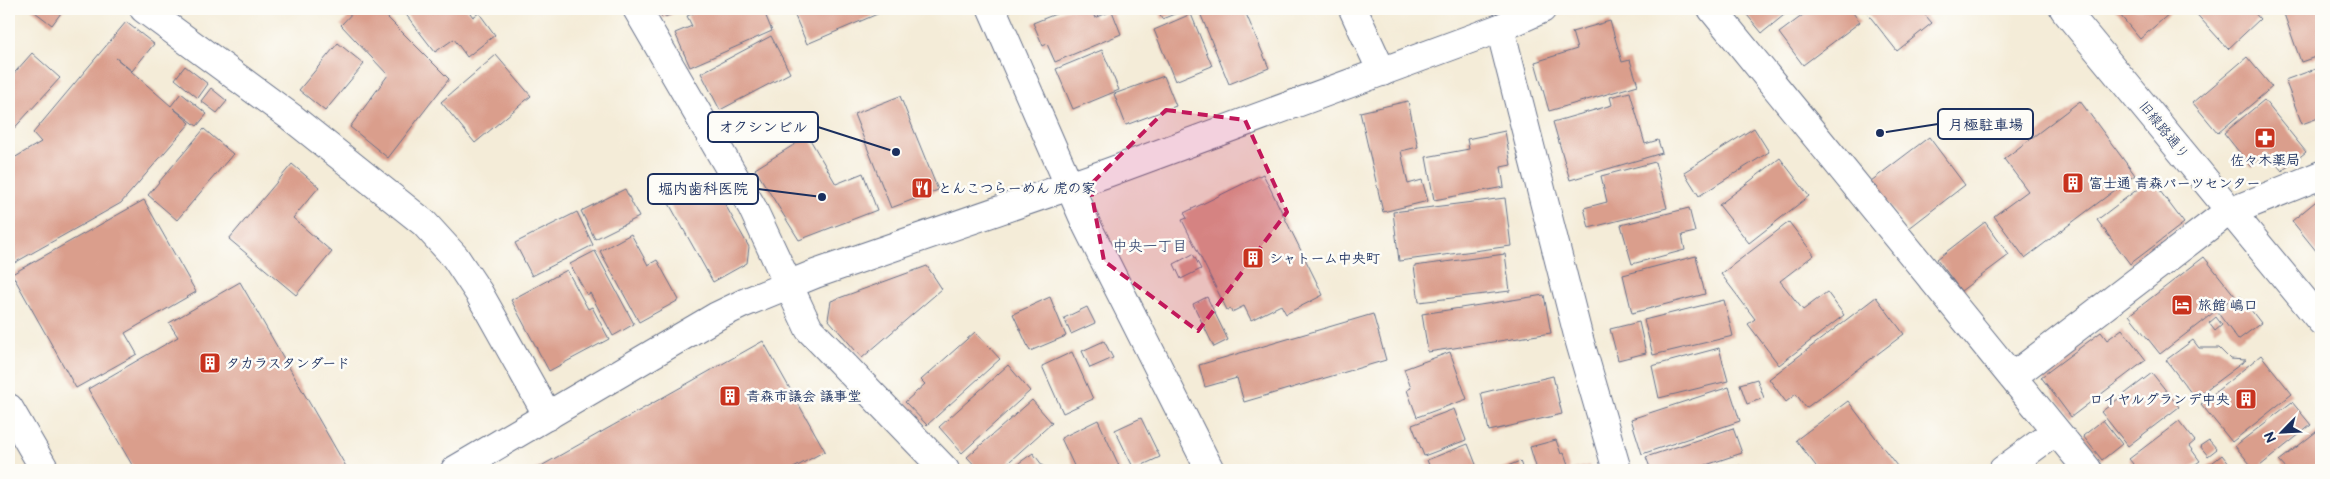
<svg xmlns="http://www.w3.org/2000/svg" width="2330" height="479" font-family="'Balsamiq Sans','Klee One',sans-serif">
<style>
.building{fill:#da9e8c}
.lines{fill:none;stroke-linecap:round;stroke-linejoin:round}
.minor-casing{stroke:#677189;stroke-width:30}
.tertiary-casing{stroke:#677189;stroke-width:30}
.trunk-casing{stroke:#677189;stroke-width:30}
.minor{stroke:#fff;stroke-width:28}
.tertiary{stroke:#fff;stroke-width:28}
.trunk{stroke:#fff;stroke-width:28}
.marked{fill:#c2185b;fill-opacity:0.2;stroke:#c2185b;stroke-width:4;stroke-dasharray:10 6;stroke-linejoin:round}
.labels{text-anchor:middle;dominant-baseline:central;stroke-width:5;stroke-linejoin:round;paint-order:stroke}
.street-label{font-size:14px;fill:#1b2f5e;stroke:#fdfcf7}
.poi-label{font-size:14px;font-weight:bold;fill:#1b2f5e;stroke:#fdfcf7;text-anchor:start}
.neighbourhood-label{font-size:15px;fill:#1b2f5e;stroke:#fdfcf7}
.leader{fill:none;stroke:#1b2f5e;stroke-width:2}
.callout-dot{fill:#1b2f5e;stroke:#fdfcf7;stroke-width:2}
.callout{fill:#fdfcf7;stroke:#1b2f5e;stroke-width:2}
.callout-label{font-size:15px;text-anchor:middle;font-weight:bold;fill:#1b2f5e}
</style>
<rect width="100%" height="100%" fill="#fdfcf7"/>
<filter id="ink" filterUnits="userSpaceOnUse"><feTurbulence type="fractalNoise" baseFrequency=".02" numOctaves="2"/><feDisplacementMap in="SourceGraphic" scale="10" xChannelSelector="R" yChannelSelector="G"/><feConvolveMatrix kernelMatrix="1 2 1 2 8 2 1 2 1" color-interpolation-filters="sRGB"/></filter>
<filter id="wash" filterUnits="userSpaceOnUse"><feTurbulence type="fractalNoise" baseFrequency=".0096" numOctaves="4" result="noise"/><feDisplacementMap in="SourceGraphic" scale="20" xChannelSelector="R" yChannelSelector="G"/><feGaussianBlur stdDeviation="1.12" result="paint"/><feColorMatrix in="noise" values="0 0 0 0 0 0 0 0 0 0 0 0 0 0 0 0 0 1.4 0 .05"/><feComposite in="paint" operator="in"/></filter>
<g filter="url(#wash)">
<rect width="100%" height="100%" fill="#f4ecd8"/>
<g id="blocks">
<path class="building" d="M31,9h33l-12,16z
M356,9h23l70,70 -61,79 -38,-31 38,-52 -47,-50z
M408,9h59l6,8 6,-4 16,22 -28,22 -13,-18 -19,13 -31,-40z
M659,9h27l-24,9z
M703,9h6l1,2 5,-2h48l9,22 -82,36 -15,-34 17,-7 -5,-10z
M792,9h97l-82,35z
M1068,9h23l4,9 17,-7 9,23 -66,28 -8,-18 -4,2 -10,-23z
M1158,9h29l-25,10z
M1205,9h39l25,59 -40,16 -29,-71z
M1742,9h45l2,2 -27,22z
M1811,9h39l10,13 -57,43 -24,-32z
M1864,9h56l12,14 -35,28z
M2115,9h51l4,4 -30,26z
M2192,9h59l9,10 -32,30z
M2279,9h42v46l-20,7 -18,-51 -3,1z
M1191,14l21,52 -37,15 -21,-51z
M1610,21l12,41 8,-2 8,25 -89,26 -14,-49 42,-13 -5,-17z
M126,22l28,22 -22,27 -16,-13 55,48 10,-13 26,21 -10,12 -24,-18 17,15 -69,80 -112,63v-105l32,-19 -8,-9z
M771,36l19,37 -70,37 -19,-37z
M338,43l26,21 -39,47 -26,-21z
M1102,50l17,40 -46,19 -17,-40z
M32,53l28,25 -51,56v-55z
M496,55l35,41 -56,47 -34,-41z
M2247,57l25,30 -54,46 -25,-30z
M185,66l23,18 -10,14 -23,-19z
M2321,67v50l-19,7 -17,-44z
M1164,76l12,30 -50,19 -12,-31z
M211,88l16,13 -10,12 -16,-12z
M1630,92l15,52 13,-4 4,13 -92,27 -17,-58 59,-17 -2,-8z
M900,96l38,94 -47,18 -37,-94z
M2264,100l42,52 -24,19 -15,-18 -16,14 -27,-34z
M1408,101l10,46 -17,4 7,33 14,-4 6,21 -45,11 -23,-100z
M2080,101l55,74 -110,83 -31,-42 34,-25 -24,-32z
M1754,128l15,24 -70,44 -15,-24z
M204,129l29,25 -56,66 -29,-25z
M1505,131l6,34 -10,2 3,20 -70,13 -8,-43 43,-8 -2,-10z
M808,136l28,48 27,-11 14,37 -78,30 -44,-71z
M1929,137l36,48 -57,44 -37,-48z
M1780,158l29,38 -60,47 -30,-38z
M1655,162l12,46 -78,20 -5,-20 23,-6 -6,-26z
M292,164l27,23 -26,31 39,34 -36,43 -67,-56z
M1263,174l60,121 -37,19 -5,-9 -30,15 -7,-14 -12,6 -2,-3 -3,1 -45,-90 5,-2 -3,-5z
M709,176l40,71 -2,16 -34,19 -46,-82z
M2151,179l33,44 -54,41 -33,-44z
M625,189l14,28 -44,22 -14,-28z
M2321,197v60l-29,-36z
M1505,198l6,48 -112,15 -6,-49z
M144,200l52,92 -71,41 12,21 -61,34 -64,-114z
M1689,208l6,24 -13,3 3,15 -53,14 -11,-39z
M577,212l16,33 -61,31 -17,-33z
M1789,222l25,33 -34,26 23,29 24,-18 17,23 -65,50 -31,-41 7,-5 -34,-45z
M1985,222l24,33 -48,36 -24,-32z
M631,234l17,31 9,-5 22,40 -40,22 -39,-71z
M595,251l39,73 -21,12 -23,-43 -3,2 -17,-31z
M1193,254l8,15 -20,10 -7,-15z
M1505,254l5,37 -91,11 -5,-36z
M1696,256l9,38 -73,19 -9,-38z
M2204,257l31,39 -75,58 -31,-39z
M927,266l15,23 -80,69 -34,-39 3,-18z
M567,270l21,39 4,-2 17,32 -60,32 -38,-71z
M240,282l108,188h-213l-47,-81 90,-52 -9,-14z
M1544,295l7,38 -123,19 -6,-38z
M2240,296l21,27 -23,17 -20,-27z
M1050,297l16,39 -36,15 -17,-37z
M1207,297l21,43 -14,7 -21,-43z
M1876,297l28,37 -98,74 -10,-14 -10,8 -17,-23z
M1724,300l9,36 -80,19 -9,-35z
M1087,307l8,16 -24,11 -7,-16z
M1373,314l13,46 -142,42 -7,-24 -32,9 -6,-22z
M2216,317l6,8 -7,6 -6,-8z
M1639,322l7,31 -28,7 -8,-31z
M2122,329l24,31 -75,57 -30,-40 60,-45 6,8z
M975,332l25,27 -73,66 -22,-23 20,-18 -4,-4z
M2193,340l6,8h20l11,11 16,1 -51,38 -29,-38z
M763,341l62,110 -35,19h-256z
M1104,341l9,17 -23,10 -8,-17z
M1719,348l9,33 -69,17 -7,-32z
M1072,352l21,47 -30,14 -21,-47z
M1450,352l17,47 -50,18 -10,-27 4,-2 -7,-19z
M2261,355l31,39 -60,48 -31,-38z
M1008,365l22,26 -68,62 -23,-26z
M2152,373l27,34 -51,39 -27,-34z
M1553,376l9,38 -73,17 -8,-38z
M1757,379l7,19 -17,6 -7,-20z
M1729,387l11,34 -98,33 -11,-35z
M1032,400l20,23 -52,47h-21l-12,-13z
M1848,401l52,69h-81l-23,-30z
M2292,402l19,23 -56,45 -20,-24z
M1454,409l12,31 -42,16 -12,-31z
M1141,418l19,39 -26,12 -19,-39z
M1098,420l23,50h-45l-15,-32z
M2103,420l19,24 -20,16 -19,-24z
M2179,421l16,20 -6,5 11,15 -13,9h-49l-9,-11z
M1733,428l9,25 -51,17h-40l-5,-13z
M2321,428v42h-34l-8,-9z
M1556,440l5,14 3,-1 6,17h-33l-7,-23z
M2209,440l8,9 -9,7 -8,-10z
M1468,444l9,23 -8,3h-38l-4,-10z
M1033,453l13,17h-37z
M2222,455l12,15h-31z
M1520,461l3,9h-25z
M1589,465l2,5h-20z
M1740,465l2,5h-15z"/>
</g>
</g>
<g filter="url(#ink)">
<use href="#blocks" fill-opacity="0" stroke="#677189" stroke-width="1"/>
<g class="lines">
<g class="minor-casing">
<path id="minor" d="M144,9l147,108 133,106 31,34 24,36 69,123
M637,9l115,198 57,122 136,141
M1353,9l29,63
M1712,9l376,461
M1500,28l79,311 38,131
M2012,377l213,-163 96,-39
M2003,470l53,-39"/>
</g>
<g class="tertiary-casing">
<path id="tertiary" d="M992,9l95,217 123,244
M2064,9l257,312
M455,470l262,-154 27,-13 71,-29 292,-101 393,-145 42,-19"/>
</g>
<g class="trunk-casing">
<path id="trunk" d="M9,408l36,62"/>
</g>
<use href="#minor" class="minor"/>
<use href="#tertiary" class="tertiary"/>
<use href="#trunk" class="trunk"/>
</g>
</g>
<path class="marked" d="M1166,110l79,10 42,92 -89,119 -94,-70 -14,-76z"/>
<defs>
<g id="pharmacy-square" transform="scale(1.125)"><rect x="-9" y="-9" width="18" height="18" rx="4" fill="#c8321e" stroke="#fdfcf7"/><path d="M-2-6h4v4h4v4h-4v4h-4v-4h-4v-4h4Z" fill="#fff"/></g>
<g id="building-square" transform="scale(1.125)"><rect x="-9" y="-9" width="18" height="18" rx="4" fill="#c8321e" stroke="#fdfcf7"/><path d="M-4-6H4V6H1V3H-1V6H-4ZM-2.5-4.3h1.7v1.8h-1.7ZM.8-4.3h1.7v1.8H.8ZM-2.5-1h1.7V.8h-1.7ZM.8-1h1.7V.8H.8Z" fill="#fff"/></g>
<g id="restaurant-square" transform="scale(1.125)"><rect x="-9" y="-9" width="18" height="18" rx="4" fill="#c8321e" stroke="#fdfcf7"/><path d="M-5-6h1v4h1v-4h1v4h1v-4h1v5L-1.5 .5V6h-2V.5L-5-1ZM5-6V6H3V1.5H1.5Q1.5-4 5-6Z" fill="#fff"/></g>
<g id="hotel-square" transform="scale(1.125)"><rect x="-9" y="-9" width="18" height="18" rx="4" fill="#c8321e" stroke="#fdfcf7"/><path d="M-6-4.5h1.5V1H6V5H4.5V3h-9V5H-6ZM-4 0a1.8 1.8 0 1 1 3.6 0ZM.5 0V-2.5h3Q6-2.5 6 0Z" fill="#fff"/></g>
</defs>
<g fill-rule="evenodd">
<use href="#pharmacy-square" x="2265" y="138"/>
<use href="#building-square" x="2073" y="183"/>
<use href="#restaurant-square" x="922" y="188"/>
<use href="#building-square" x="1253" y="258"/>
<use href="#hotel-square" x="2182" y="305"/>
<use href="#building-square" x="210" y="363"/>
<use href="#building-square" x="730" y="396"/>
<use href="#building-square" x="2246" y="399"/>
</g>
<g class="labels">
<g class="street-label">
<text transform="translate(2164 130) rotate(51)">旧線路通り</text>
</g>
<g class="poi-label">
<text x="2265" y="160" text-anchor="middle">佐々木薬局</text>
<text x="2089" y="183">富士通 青森パーツセンター</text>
<text x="938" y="188">とんこつらーめん 虎の家</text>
<text x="1269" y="258">シャトーム中央町</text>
<text x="2198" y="305">旅館 嶋口</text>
<text x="226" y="363">タカラスタンダード</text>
<text x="746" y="396">青森市議会 議事堂</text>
<text x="2230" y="399" text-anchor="end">ロイヤルグランデ中央</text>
</g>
<g class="neighbourhood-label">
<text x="1150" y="246">中央一丁目</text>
</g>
</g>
<path class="leader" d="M1880 133L1938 124M896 152L818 127M822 197L758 189"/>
<g class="callout-dot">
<circle cx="1880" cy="133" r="5"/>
<circle cx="896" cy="152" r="5"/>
<circle cx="822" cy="197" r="5"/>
</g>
<g class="callout">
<rect x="1938" y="109" width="95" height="30" rx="5"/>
<rect x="708" y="112" width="110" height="30" rx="5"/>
<rect x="648" y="174" width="110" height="30" rx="5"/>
</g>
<g class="callout-label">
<text x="1986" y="130">月極駐車場</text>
<text x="763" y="132">オクシンビル</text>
<text x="703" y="194">堀内歯科医院</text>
</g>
<rect width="2330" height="479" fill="none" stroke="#fdfcf7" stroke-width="30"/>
<g transform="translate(2282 432) rotate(246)" stroke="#fdfcf7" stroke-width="4" paint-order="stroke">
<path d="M0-4L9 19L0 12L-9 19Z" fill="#1b2f5e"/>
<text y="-8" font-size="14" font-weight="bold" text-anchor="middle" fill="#1b2f5e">N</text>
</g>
</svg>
